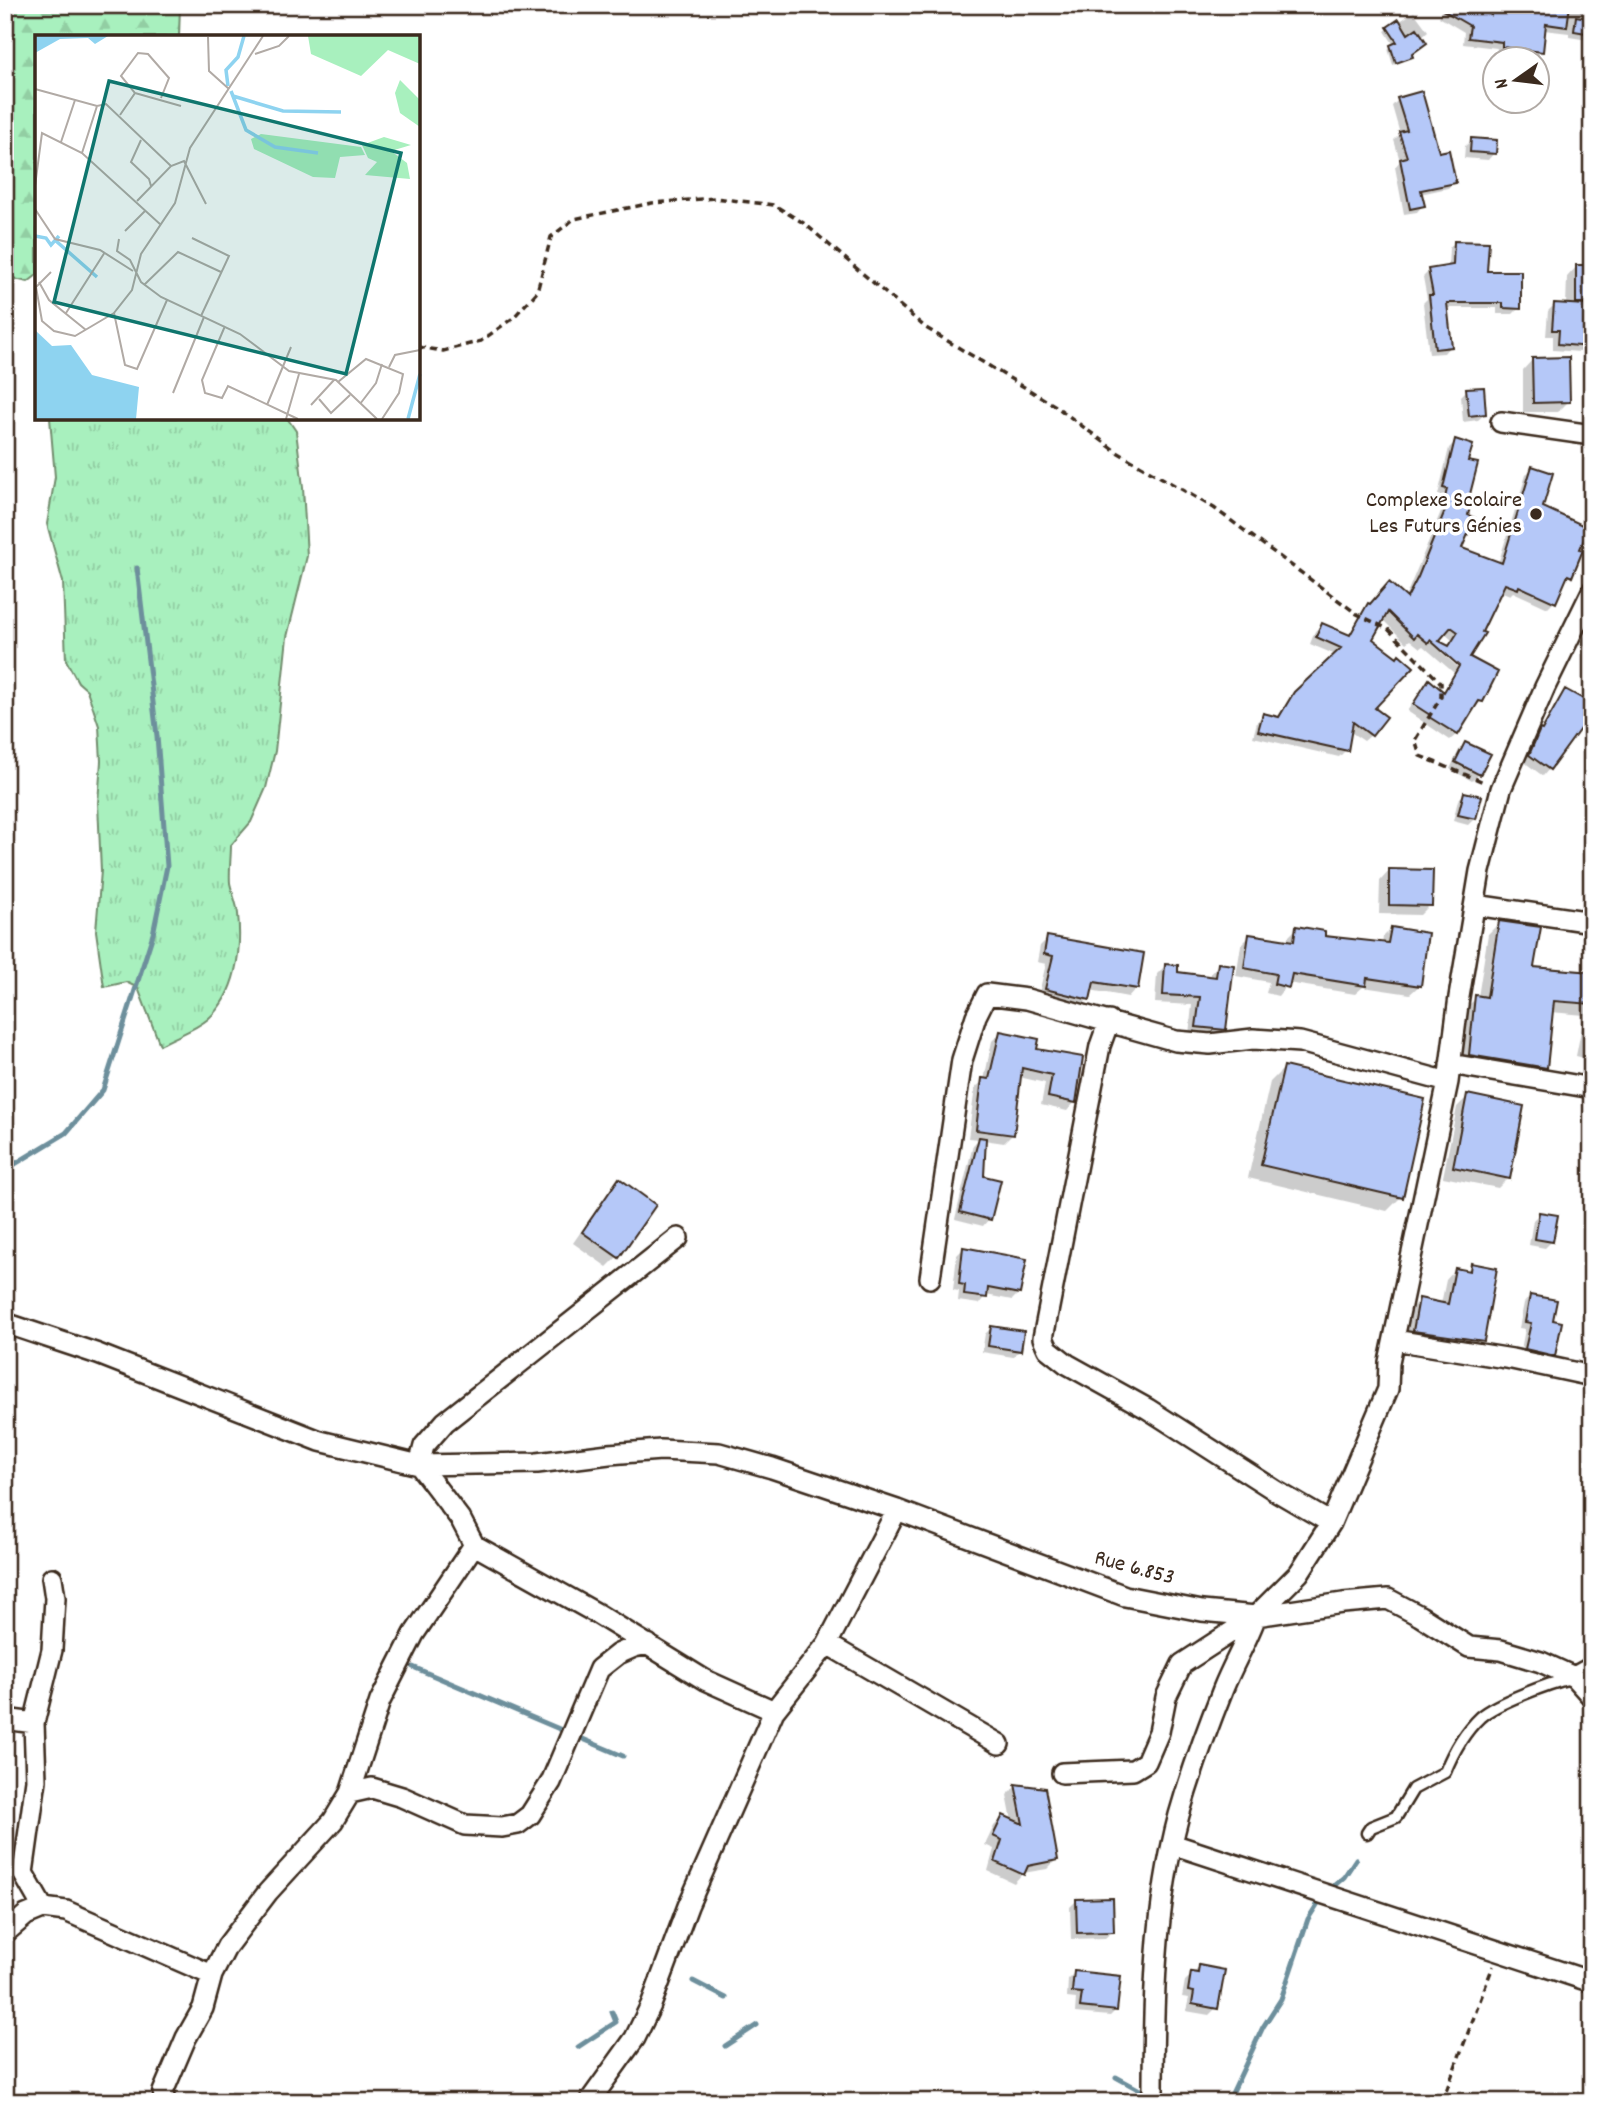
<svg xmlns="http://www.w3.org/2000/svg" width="1597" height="2107" font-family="Dekko,sans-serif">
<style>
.grass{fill:url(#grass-tufts);stroke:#728d6e;stroke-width:2}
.forest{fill:url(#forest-firs);stroke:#728d6e;stroke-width:2}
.shadow{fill:#0003;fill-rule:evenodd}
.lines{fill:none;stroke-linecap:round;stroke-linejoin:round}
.stream{stroke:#6d8f9c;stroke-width:5}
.building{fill:#b5c8f8;stroke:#3b2a1e;stroke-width:2;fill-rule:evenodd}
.service-casing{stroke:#3b2a1e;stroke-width:15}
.minor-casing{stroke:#3b2a1e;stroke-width:24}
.path{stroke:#3b2a1e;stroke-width:3.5;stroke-dasharray:7 5;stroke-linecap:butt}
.service{stroke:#fff;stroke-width:10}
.minor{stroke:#fff;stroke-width:19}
.poi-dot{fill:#3b2a1e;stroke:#fff;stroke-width:2.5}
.labels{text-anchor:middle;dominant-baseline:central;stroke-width:7;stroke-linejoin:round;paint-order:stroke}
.poi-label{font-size:23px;fill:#3b2a1e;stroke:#fff;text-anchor:end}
.street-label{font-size:23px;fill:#3b2a1e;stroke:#fff}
.inset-river{fill:none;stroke:#8ed3f0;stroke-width:3.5}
.inset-road{fill:none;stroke:#b1aaa5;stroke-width:2}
.view{fill:#0f766e;fill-opacity:0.15;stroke:#0f766e;stroke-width:3.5}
.inset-edge{fill:none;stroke:#3b2a1e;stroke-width:3.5}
</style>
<defs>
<pattern id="grass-tufts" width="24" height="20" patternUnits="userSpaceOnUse" patternTransform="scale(1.75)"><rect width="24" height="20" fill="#a8f0be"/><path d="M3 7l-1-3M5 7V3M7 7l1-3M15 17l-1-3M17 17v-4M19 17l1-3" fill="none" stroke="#92cea3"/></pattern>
<pattern id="forest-firs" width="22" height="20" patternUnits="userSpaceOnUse" patternTransform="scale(1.75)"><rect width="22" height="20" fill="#a8f0be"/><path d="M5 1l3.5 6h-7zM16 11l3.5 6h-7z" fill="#92cea3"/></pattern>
</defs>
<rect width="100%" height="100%" fill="#fff"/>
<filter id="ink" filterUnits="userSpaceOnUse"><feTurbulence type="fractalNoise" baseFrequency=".0143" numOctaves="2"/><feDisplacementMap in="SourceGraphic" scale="14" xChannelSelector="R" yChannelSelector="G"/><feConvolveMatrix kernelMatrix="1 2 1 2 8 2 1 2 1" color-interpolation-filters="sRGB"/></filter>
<g filter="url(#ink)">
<path class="grass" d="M50,418h237l9,13 7,56 4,69 -20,81 -12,114 -9,37 -15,34 -20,23c0,12 -2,26 -1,38 2,10 7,21 8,31 4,37 -2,80 -30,105 -13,11 -32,17 -48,26l-22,-57 -12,-6 -22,5 -8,-56 5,-60 -3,-68 3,-42 -2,-35 -12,-36 -9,-8 -12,-22 -3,-78 -16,-58 8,-47z"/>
<path class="forest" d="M13,5h167l-1,32h-142v238l-9,7 -23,-5v-206c13,-16 -4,-33 1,-50 1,-5 5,-11 7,-16z"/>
<path class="shadow" d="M1446,5h146v32l-4,3 -19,-3v-4l-25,-3 -3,21 -6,7 -39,-5 1,-5 -34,-4 1,-12 -25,-15z
M1414,12l14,19 -7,6 -13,22 -15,6 -5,-16 6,-4 -9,-14z
M1398,100l40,54 16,28 -6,6 -28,6 3,11 -6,7 -13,2 -9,-47 5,-6 -6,-21 6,-6 -8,-28z
M1472,140l22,13 -6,7 -24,-2 1,-12z
M1455,242l64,66 -6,6h-16v-6h-51l4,38 -6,7 -15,1 -6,-51 4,-4 -4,-22 6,-6 19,-4 1,-19z
M1577,266h15v47h-8l-2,21 5,12 -7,6 -27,-2v-14h-7l2,-25 7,-7 11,1 1,-28z
M1533,359l35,43 -10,10h-35v-42z
M1467,390l18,24 -7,6 -15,2 -2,-26z
M1456,441l10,21 1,37 -7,50 38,15 28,-89 6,-7 9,40 36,42 -5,23 -6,6 -12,23 -6,6 -35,-16 -3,3 -10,-4 -33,67 14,43 -6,7 -2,-1 -16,27 -7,6 -43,-29 22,-30 13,12 12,-20 -31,-27 -3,2 -10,-8 -4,3 -24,-24 -12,20 3,69 -2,27 -7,6 -15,-10 -3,19 -7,7 -86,-20 4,-15 6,-7 14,3 11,-17 48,-46 -26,-11 5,-13 7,-6 26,11 21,-31 36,-7 37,-89 -4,-1 4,-12 -4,-1 11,-47zM1444,633l8,7 -5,7 -11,-6zM1443,649l24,22 -3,2 -23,-21z
M1592,623v27l-12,-6z
M1565,691l-16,78 -6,7 -19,-14 10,-25 7,-6 18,-33z
M1466,744l13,30 -7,7 -22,-12 9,-19z
M1464,794l10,25 -6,6 -15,-4 5,-21z
M1390,870l40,35 -10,10 -41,-1 1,-33z
M1499,923l33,46 60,26v65l-16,-4 8,-41 -33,-3 -5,55 -12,12 -75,-13 5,-57 14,-12 10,-63z
M1297,928l26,9 59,7 1,-7 8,-8 28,57 -9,8 -47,-7 -8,7 -67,-11 -10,13 -12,-3 3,-11 -33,-6 5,-31 9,-9 37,6 1,-5z
M1048,938l88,50 -8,9 -38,-7 -2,9 -8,9 -42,-11 8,-33 -9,-2 3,-16z
M1218,965l7,64 -9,9 -27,-3 3,-30 -37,-2 2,-29 8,-8 11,8 33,4 1,-4z
M1000,1033l35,17 40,52 -8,9 -26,-6 4,-22 -26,-6 -7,58 -8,8 -20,-3 -2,37 7,42 -6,7 -28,-7 18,-74 6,-6 -11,-1 7,-50 9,-8 8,-39z
M1284,1068l117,129 -14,14 -139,-33 22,-96z
M1468,1096l40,82 -10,10 -55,-11 14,-70z
M620,1181l34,24 -37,52 -10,10 -34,-24 36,-52z
M1540,1213l12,28 -7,7 -16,-3 4,-25z
M963,1249l56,44 -7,7 -26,-5 -7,9 -21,-3 1,-10 -6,-1 4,-35z
M1472,1265l10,75 -9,9 -69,-9 6,-31 9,-9 22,4 5,-24 9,-10 10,2z
M1530,1296l21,26 2,33 -6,6 -27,-6 5,-26 -6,-1 5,-25z
M991,1328l29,22 -7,7 -31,-5 3,-18z
M1016,1786l40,74 -9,9 -24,4 -9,10 -26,-12 6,-22 -9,-4 9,-19 9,-9 9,4 -5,-26z
M1076,1901l36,31 -7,6 -34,1 -1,-32z
M1200,1967l16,41 -7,7 -23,-4 3,-13 -7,-1 3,-16z
M1074,1973l42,37 -6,6 -35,-3 1,-14 -9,-1 1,-19z"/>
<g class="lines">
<path class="stream" d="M5,1170l61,-37 37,-43 50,-156 14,-68 -10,-130 -20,-168
M413,1667l210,89
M1329,1890l15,-13 12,-18
M693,1981l33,17
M725,2046l32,-21
M578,2047l38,-25 -4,-10
M1116,2077l31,17
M1228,2102l35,-75 18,-28 27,-80 14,-22"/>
</g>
<path class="building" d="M1434,5h40l17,10 1,-10h78l-3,22 -21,-3 -3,28 -41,-5v-5l-34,-4 2,-12z
M1576,16l16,3v15l-18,-3z
M1399,19l9,15 9,-6 10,15 -15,11 1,3 -17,6 -6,-18 7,-3 -10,-15z
M1422,91l17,61 10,-2 7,33 -35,7 4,16 -15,3 -10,-50 7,-2 -8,-25 8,-2 -10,-32z
M1471,138l26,2 -1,14 -26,-2z
M1454,241l35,1 -2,29h34v38l-18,-1v-5h-56l5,44 -17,2 -6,-54h4l-5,-26 25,-4z
M1576,265h16v38h-16z
M1554,303l32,2 -2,27h5v15l-31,-3 1,-14h-7z
M1569,357l1,45 -37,1 -1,-45z
M1484,387l2,27 -17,2 -3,-28z
M1455,439l18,6 -5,16 10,2 -9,35 3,1 -4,16 7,3 -13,30 40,15 30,-97 21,7 -10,34 46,21 -9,21 3,1 -11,27 -4,-2 -12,28 -37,-17 -1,3 -13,-5 -23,48 3,1 -15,24 28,15 -15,30 -4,-1 -21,34 -29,-18 1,-2 -17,-11 16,-25 15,13 15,-26 -29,-26 -2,3 -11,-9 -3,4 -26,-26 -15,27 24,18 2,-3 15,13 -39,41 12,9 -15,19 -19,-14 -5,29 -90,-20 5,-18 16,4 15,-25 47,-44 -25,-11 6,-14 28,12 18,-32 2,1 19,-22 18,16 11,-21 30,-74 -4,-1 3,-13 -4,-1zM1451,627l7,5 -9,14 -10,-5z
M1565,689l27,15v7l-10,18h-2l-30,41 -21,-15 11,-26 2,1z
M1465,742l26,12 -11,21 -25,-13z
M1464,792l18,4 -6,23 -18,-4z
M1389,869l44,1 -1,36 -43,-1z
M1499,921l42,6 -7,40 58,5v32l-38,-3 -7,67 -78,-13 6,-60 12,2z
M1296,926l29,5v5l63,7 3,-16 37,6 -7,53 -54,-8 -1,8 -74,-12 -3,14 -15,-4 2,-10 -32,-6 5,-34 45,7z
M1047,936l97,17 -6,36 -44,-7 -4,18 -45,-11 8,-33 -9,-2z
M1218,963l16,2 -8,65 -30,-3 4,-30 -37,-2 2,-31 13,1v7l38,5z
M1000,1031l39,8 -2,10 46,8 -7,46 -28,-6 4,-22 -30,-7 -8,67 -38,-5 6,-52 7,1z
M1284,1066l141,33 -22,99 -142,-33z
M1467,1094l57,12 -14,73 -57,-12z
M979,1137l7,1 -2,38 17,4 -10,40 -31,-8z
M619,1178l37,27 -37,53 -37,-26z
M1539,1212l19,3 -5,27 -18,-3z
M963,1247l64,12 -7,35 -32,-6 -1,10 -23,-3 1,-10 -6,-1z
M1471,1263l26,5 -13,73 -71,-10 6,-33 29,6 7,-36 15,3z
M1530,1295l27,5 -4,20 9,2 -7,34 -30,-7 6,-26 -6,-1z
M991,1326l33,5 -3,20 -33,-5z
M1015,1784l30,4 13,72 -30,6 -4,9 -29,-13 7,-22 -9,-4 10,-21 20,9z
M1113,1898l1,34 -37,1 -1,-34z
M1199,1965l26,5 -7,39 -26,-5 2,-12 -6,-1 3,-19 7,1z
M1074,1971l47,5 -4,35 -37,-4 2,-14 -10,-1z"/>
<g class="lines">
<g class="service-casing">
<path id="service" d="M1367,1833l4,-6 25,-10 17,-28 32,-17c8,-20 19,-40 35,-55 16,-14 70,-34 91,-39"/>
</g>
<g class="minor-casing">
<path id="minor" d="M1501,422l91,13
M1475,905l117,17
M1109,1021l-9,25 -57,292 5,11 19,15 81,45 128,82 55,32
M1450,1064l142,24
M678,1238l-233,184 -21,24 -5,19 42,55 13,25 122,68 109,67 69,31
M930,1278l32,-218 14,-44 11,-22 40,5 149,42 34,3 43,-5 47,3 148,40
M5,1323l93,31 222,87 99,24 118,-2 72,-9 52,-4 58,3 53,15 125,42 228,86 77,15 54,5 87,-13 45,-4 32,17 49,31 32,3 40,12 33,15 18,-10
M1394,1340l118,19 80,17
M827,1644l172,100
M1574,1677l18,20
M5,1719l29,4
M1062,1773l71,-3 13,-8 13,-30 7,-35 16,-33 74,-48 43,-43 32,-50 57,-134 1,-27 59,-280 11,-85 21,-126 21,-82 44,-102 47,-96
M350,1793l22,-5 30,9 63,28 37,2 16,-3 12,-9 21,-33 48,-113 19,-15 16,-7 14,-3
M1172,1844l420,138
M43,1908l-20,-35 13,-93 -2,-57 18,-73 3,-52 -3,-20
M5,1933l21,-18 17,-7 23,3 146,64
M165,2102l-2,-10 23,-54 17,-30 9,-33 15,-29 41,-54 65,-71 17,-28 30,-92 34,-67 60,-89
M589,2102l46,-64 16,-33 37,-99 86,-195 53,-67 70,-134
M1153,2102c0,-96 1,-194 26,-287 12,-42 28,-86 44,-126 10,-25 24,-48 33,-73"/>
</g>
<path class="path" d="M418,347l25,4 38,-10 32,-23 24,-26 14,-55 23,-18 78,-16 63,-5 59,7 31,19 121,104 128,77 63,47 97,56 143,106 31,15 53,54v14l-26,43 5,16 66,27
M1442,2102l51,-136"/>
<use href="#service" class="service"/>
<use href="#minor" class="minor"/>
</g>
</g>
<circle class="poi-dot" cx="1536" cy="514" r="7"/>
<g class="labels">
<g class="poi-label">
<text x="1522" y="501">Complexe Scolaire<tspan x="1522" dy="26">Les Futurs Génies</tspan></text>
</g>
<g class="street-label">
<text transform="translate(1134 1569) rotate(15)">Rue 6.853</text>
</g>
</g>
<g transform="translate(35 35)">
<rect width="385" height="385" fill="#fff"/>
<path d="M226,99l100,13 4,8 -25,2 -5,21 -22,-1 -59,-28 -3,-10z" fill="#a8f0be"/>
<path d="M273,1h112v28l-32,-14 -27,26 -50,-22zM365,45l20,20v27l-20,-14 -5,-20zM349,102l27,8 -20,6 16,12 3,16 -45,-4 12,-13 -9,-4 -6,-13z" fill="#a8f0be"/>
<path d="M0,1h73l-13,8 -7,-6 -28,1 -25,14zM0,295l17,16 19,-1 21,30 47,12 -3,32h-101z" fill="#8ed3f0"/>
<path class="inset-river" d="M193,51l-2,-16 12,-13 6,-21M196,56l15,39 29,17 43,6M198,61l50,15 58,1M0,201l11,2 5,7 8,-9M21,206l41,36M373,384l12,-45"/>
<path class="inset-road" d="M173,2l1,34 20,18M220,19l24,-8 10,-10M0,54l62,17 9,-2 65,62M100,58l46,13M85,80l15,-22 -14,-17 17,-23 10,1 21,24 -8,20M106,105l-10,22 18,17 2,7M26,107l14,-42M47,118l15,-47M0,151l7,-53 40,20 79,72M102,166l34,-35 13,-5 22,43M0,174l20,30 45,11 33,21M90,196l20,-20M157,203l37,18 -28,60M84,204l-2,12 13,9 11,22 20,15 79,37 49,37 47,9 41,39M16,237l-15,15 6,34 12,10 21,5 39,-23M4,247l10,18 37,30M109,250l34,-33 43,20M132,265l-30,69 -12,-4 -11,-52 18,-23 9,-36 34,-51 15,-55 73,-112M31,278l39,-61M190,291l-23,54 3,13 17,5 6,-12 70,33M354,332l6,-12 25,-5M303,347l28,-23 37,15 -4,19 -17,26M138,358l31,-76M284,364l12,14 19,-18M325,369l16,-21 6,-19M232,370l24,-58M276,370l23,-25M251,384l13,-45"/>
<path class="view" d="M74,46l292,72 -55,221 -292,-72z"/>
<rect width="385" height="385" class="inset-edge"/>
</g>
<rect width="1597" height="2107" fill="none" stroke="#fff" stroke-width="28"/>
<rect x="14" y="14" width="1569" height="2079" fill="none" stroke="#3b2a1e" stroke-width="2.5" filter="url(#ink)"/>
<g transform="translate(1516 80) rotate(256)"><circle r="33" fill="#ffffff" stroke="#b1aaa5" stroke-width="2"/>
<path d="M0-5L12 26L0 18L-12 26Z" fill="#3b2a1e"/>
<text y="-10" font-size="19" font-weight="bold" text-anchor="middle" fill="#3b2a1e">N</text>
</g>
</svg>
